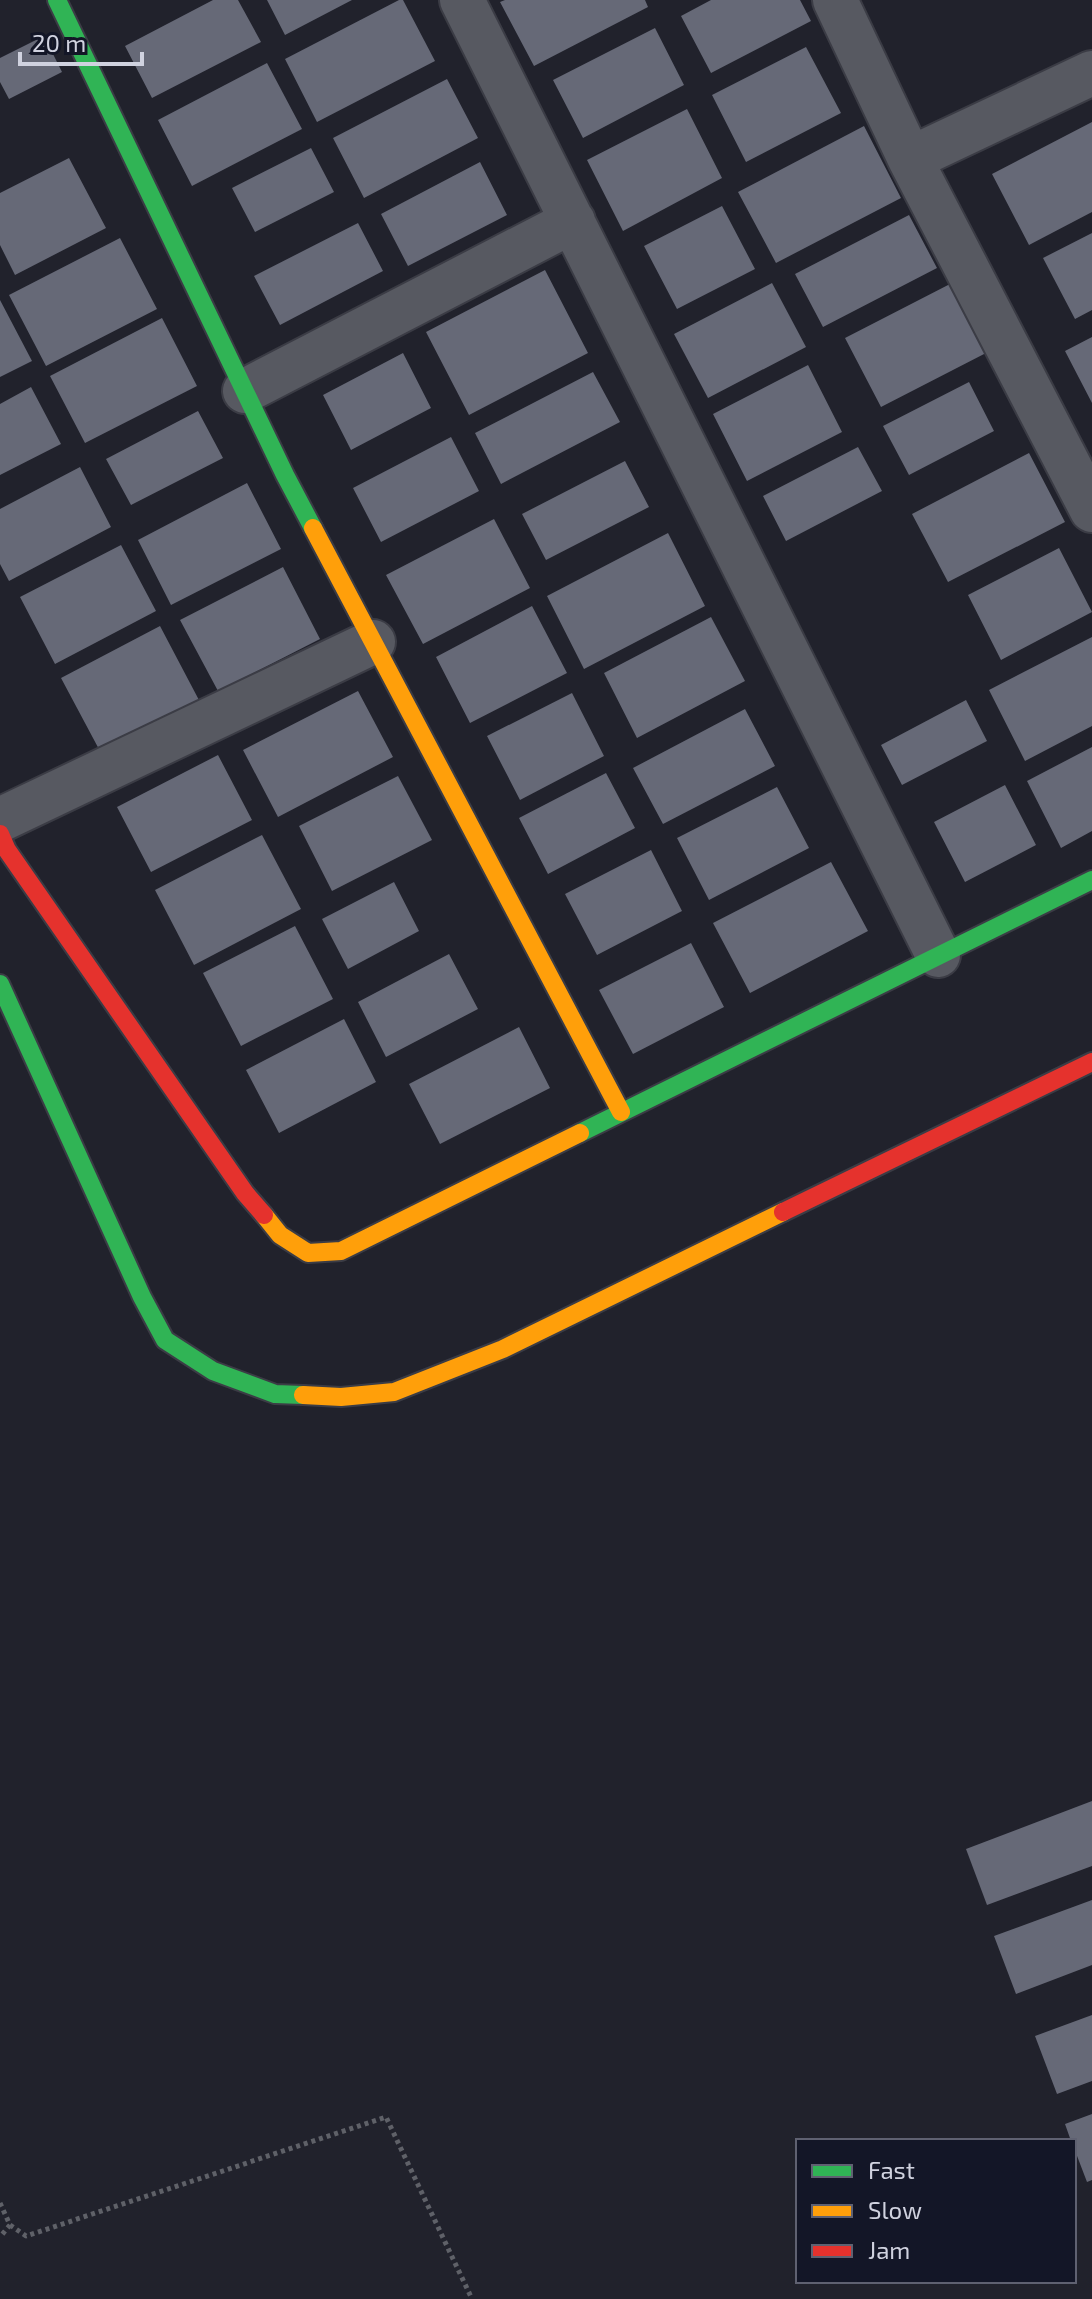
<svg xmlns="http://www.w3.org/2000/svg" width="1092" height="2299" font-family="'Exo 2',sans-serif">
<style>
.building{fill:#666977}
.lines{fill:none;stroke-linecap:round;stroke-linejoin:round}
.street-casing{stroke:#3b3c45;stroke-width:48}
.fast-casing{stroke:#3b3c45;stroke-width:22}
.slow-casing{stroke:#3b3c45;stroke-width:22}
.jam-casing{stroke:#3b3c45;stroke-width:22}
.path{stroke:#5f6168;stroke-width:5;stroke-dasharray:4 4;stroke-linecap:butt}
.street{stroke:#575961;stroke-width:44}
.fast{stroke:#30b455;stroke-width:18}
.slow{stroke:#ff9f0a;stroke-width:18}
.jam{stroke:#e5322d;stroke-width:18}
</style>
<rect width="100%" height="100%" fill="#21222c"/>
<path class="building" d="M213,0h25l23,42 -109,56 -27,-52z
M267,0h85l-67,35z
M399,0h4l32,61 -118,61 -32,-63z
M505,0h140l3,7 -114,59 -34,-64z
M711,0h89l11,21 -100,52 -30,-57z
M655,28l29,57 -101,53 -30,-58z
M44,36l18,36 -53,27 -9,-17v-24z
M806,47l35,66 -95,49 -34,-67z
M267,63l35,66 -110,57 -34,-66z
M447,79l31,59 -114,60 -31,-60z
M687,109l35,69 -99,53 -36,-71z
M1092,122v90l-63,33 -37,-71z
M864,126l37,72 -125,65 -38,-71z
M311,148l23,44 -79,40 -23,-44z
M69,158l37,70 -91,47 -15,-30v-52z
M480,162l27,53 -99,51 -27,-52z
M722,206l33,63 -78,40 -33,-63z
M909,215l28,53 -114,59 -28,-53z
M358,223l25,48 -103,54 -26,-49z
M1092,233v77l-17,9 -32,-61z
M120,238l37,71 -111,57 -37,-71z
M545,270l43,83 -119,62 -43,-83z
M772,283l34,64 -98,51 -34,-64z
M950,284l36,69 -105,54 -36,-69z
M0,300l32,61 -32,16z
M162,318l35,68 -112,57 -35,-67z
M1092,337v66l-27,-52z
M403,353l28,55 -80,42 -28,-55z
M808,365l34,67 -95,49 -34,-67z
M593,372l27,50 -119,62 -26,-51z
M969,382l25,49 -85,44 -26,-49z
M31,387l30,57 -61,31v-71z
M198,411l25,47 -92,47 -25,-46z
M451,437l28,54 -98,51 -28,-54z
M858,447l24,44 -96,50 -23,-45z
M1029,453l36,69 -117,60 -36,-68z
M625,461l24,46 -103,53 -24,-46z
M80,467l31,60 -102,54 -9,-17v-55z
M247,483l34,66 -110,56 -33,-65z
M494,519l36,69 -107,56 -37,-69z
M668,533l37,73 -121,63 -37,-73z
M121,545l35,66 -101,53 -35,-67z
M1059,548l33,64 -91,48 -33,-65z
M283,567l37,72 -102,52 -38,-71z
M532,606l35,67 -97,50 -34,-66z
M711,617l34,64 -108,57 -33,-65z
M160,626l40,76 -99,51 -40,-75z
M1092,637v89l-67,35 -36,-71z
M358,691l35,66 -115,60 -35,-67z
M572,693l32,63 -84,44 -33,-64z
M966,700l21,41 -85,44 -21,-40z
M745,709l30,57 -112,58 -30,-56z
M1092,747v84l-31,17 -34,-67z
M218,755l34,65 -101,52 -34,-65z
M606,773l29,55 -87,46 -29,-56z
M398,776l34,64 -100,51 -33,-65z
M1005,785l31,60 -71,37 -31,-60z
M777,787l32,61 -100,52 -32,-62z
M262,835l39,74 -107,56 -39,-75z
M651,850l31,61 -85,44 -32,-61z
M831,862l37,69 -118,62 -37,-70z
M394,882l25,49 -71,38 -26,-50z
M295,926l38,73 -92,47 -38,-73z
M691,943l33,64 -91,47 -34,-64z
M449,954l29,55 -92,48 -28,-55z
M344,1019l32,63 -97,51 -33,-63z
M519,1027l31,61 -110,56 -31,-60z
M1092,1801v65l-105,39 -21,-56z
M1092,1900v65l-76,29 -22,-58z
M1092,2015v66l-35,13 -22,-58z
M1092,2114v66l-5,2 -13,-34v-7h-3l-6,-17z"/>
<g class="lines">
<g class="street-casing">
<path id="street" d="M462,0l476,955
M835,0l75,159 182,351
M910,159l182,-86
M245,391l328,-170
M0,820l373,-178"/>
</g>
<g class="fast-casing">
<path id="fast" d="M57,0l228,475 28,53
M0,984l142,313 23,43 48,31 62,23 28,1
M580,1133l512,-253"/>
</g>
<g class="slow-casing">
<path id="slow" d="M313,528l308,584
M264,1215l16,20 28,18 33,-2 239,-118
M303,1395l38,2 53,-5 109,-43 280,-137"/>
</g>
<g class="jam-casing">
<path id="jam" d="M0,834l7,16 238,343 19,22
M783,1212l309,-150"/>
</g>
<path class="path" d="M0,2203l10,22 -10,12
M10,2225l16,11 360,-119 86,182"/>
<use href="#street" class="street"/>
<use href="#fast" class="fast"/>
<use href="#slow" class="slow"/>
<use href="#jam" class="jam"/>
</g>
<rect x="796" y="2139" width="280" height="144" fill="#131627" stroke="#5f6171" stroke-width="2"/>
<rect x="812" y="2165" width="40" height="12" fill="#30b455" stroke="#5f6171" stroke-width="2"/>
<text x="868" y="2179" font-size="24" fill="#d0d2df">Fast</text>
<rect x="812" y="2205" width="40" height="12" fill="#ff9f0a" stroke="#5f6171" stroke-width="2"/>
<text x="868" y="2219" font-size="24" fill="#d0d2df">Slow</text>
<rect x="812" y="2245" width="40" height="12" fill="#e5322d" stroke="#5f6171" stroke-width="2"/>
<text x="868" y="2259" font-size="24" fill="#d0d2df">Jam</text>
<path d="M20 52v12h122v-12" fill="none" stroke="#d0d2df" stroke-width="4"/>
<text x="32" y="52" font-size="24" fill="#d0d2df" stroke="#131627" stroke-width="6" paint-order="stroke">20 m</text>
</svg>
